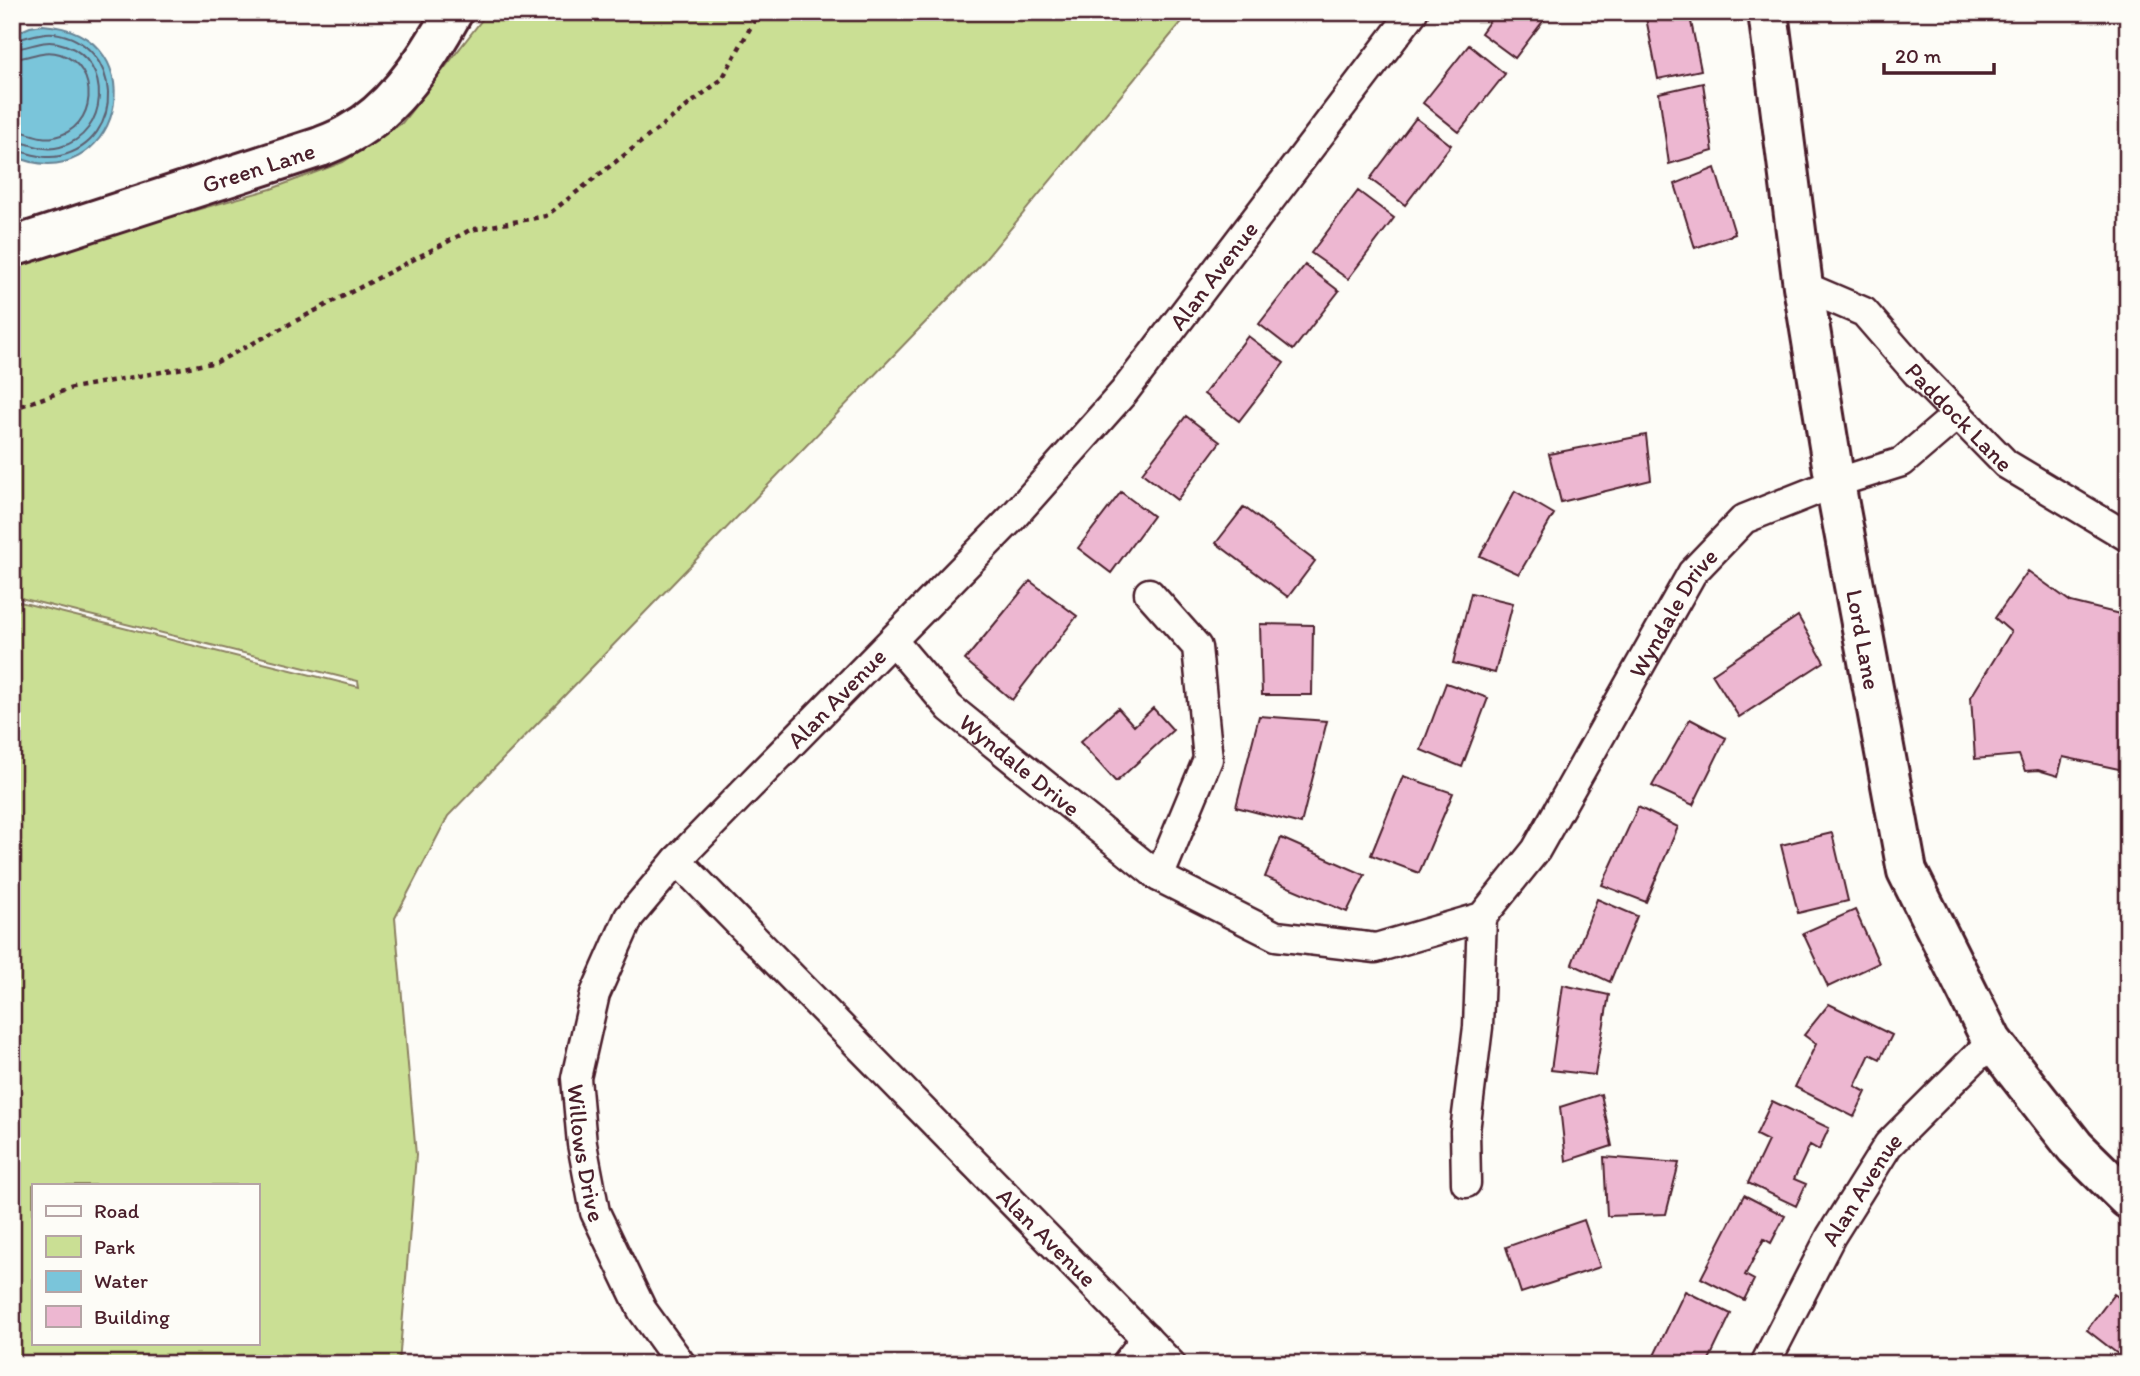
<svg xmlns="http://www.w3.org/2000/svg" width="2140" height="1376" font-family="Itim,sans-serif">
<style>
.green{fill:#cadf94;stroke:#8a7f60;stroke-width:2;fill-rule:evenodd}
.water{fill:#7ac5da;stroke:#678394;stroke-width:2}
.lines{fill:none;stroke-linecap:round;stroke-linejoin:round}
.shore{stroke:#5d6171;stroke-width:2}
.building{fill:#edb7d1;stroke:#4a1f2b;stroke-width:2}
.street-casing{stroke:#4a1f2b;stroke-width:33}
.secondary-casing{stroke:#4a1f2b;stroke-width:44}
.path{stroke:#4a1f2b;stroke-width:4.5;stroke-dasharray:5 5;stroke-linecap:butt}
.street{stroke:#fdfcf7;stroke-width:28}
.secondary{stroke:#fdfcf7;stroke-width:38}
.labels{text-anchor:middle;dominant-baseline:central;stroke-width:5;stroke-linejoin:round;paint-order:stroke}
.street-label{font-size:24px;fill:#4a1f2b;stroke:#fdfcf7}
</style>
<rect width="100%" height="100%" fill="#fdfcf7"/>
<filter id="ink" filterUnits="userSpaceOnUse"><feTurbulence type="fractalNoise" baseFrequency=".0143" numOctaves="2"/><feDisplacementMap in="SourceGraphic" scale="14" xChannelSelector="R" yChannelSelector="G"/><feConvolveMatrix kernelMatrix="1 2 1 2 8 2 1 2 1" color-interpolation-filters="sRGB"/></filter>
<g filter="url(#ink)">
<path class="green" d="M488,12h702l-212,256 -530,548 -53,102 21,237 -17,209h-387v-764l347,87 -1,-6 -346,-85v-328l116,-39 143,-40 72,-27 59,-39zM33,1185h224v158h-224z"/>
<path class="water" d="M43,25c121,9 74,179 -31,130v-120l18,-8z"/>
<g class="lines">
<path class="shore" d="M12,40c15,-1 27,-9 42,-7 69,10 73,108 6,123 -18,4 -31,-4 -48,-6
M12,49c20,-1 31,-12 53,-4 48,17 44,89 -5,102 -18,5 -31,-5 -48,-6
M12,59c17,0 30,-11 48,-5 41,13 37,75 -6,83 -15,3 -27,-6 -42,-7"/>
</g>
<path class="building" d="M1496,12h54l-35,46 -34,-25z
M1689,12l12,58 -43,9 -13,-66z
M1469,45l36,29 -46,58 -36,-29z
M1703,83l10,68 -44,13 -10,-71z
M1416,118l35,27 -46,60 -35,-26z
M1715,168l20,66 -40,14 -20,-64z
M1358,191l36,27 -46,61 -37,-26z
M1305,265l34,26 -46,59 -34,-26z
M1248,336l36,27 -45,58 -35,-27z
M1186,416l34,26 -43,58 -35,-27z
M1646,435l5,45 -90,22 -12,-48z
M1515,491l39,23 -35,60 -39,-18z
M1121,492l32,24 -42,57 -33,-25z
M1244,507l71,54 -27,36 -72,-54z
M2028,571l43,31 57,14v155l-65,-14 -5,19 -20,-6 -13,1 -6,-16 -44,4 -4,-62 40,-65 -16,-14z
M1030,581l47,35 -65,84 -47,-40z
M1471,593l42,10 -18,70 -42,-10z
M1798,616l26,46 -85,55 -27,-43z
M1260,624l53,1 -1,70h-50z
M1446,683l42,15 -26,69 -41,-17z
M1118,708l16,18 19,-18 20,22 -57,52 -36,-40z
M1259,716l68,5 -26,103 -65,-17z
M1690,719l36,19 -33,67 -41,-19z
M1403,776l50,17 -34,80 -48,-18z
M1638,807l40,20 -32,75 -44,-17z
M1832,833l16,68 -50,12 -17,-68z
M1281,838l84,37 -18,37 -82,-35z
M1597,899l40,17 -27,66 -38,-18z
M1855,910l24,53 -51,24 -25,-54z
M1563,985l46,10 -14,80 -44,-5z
M1829,1004l63,31 -12,24 -10,-5 -15,32 11,6 -12,25 -59,-30 21,-43 -12,-9z
M1601,1094l11,52 -46,15 -6,-54z
M1772,1101l57,27 -10,22 -9,-5 -16,34 12,5 -10,22 -48,-23 20,-42 -12,-6z
M1604,1157l75,6 -13,51 -59,2z
M1744,1195l41,21 -14,27 -7,-4 -19,36 9,5 -10,20 -43,-22z
M1584,1220l16,47 -79,26 -15,-46z
M1685,1291l46,23 -24,50h-57z
M2114,1294l14,10v58l-41,-32z"/>
<g class="lines">
<g class="street-casing">
<g id="street">
<path id="s1" d="M1803,286l61,26 53,61 89,91 122,73"/>
<path d="M1149,593l48,54 11,112 -49,118"/>
<path id="s2" d="M893,641l57,67 209,169 117,59 100,12 106,-31 54,-67 156,-277 52,-54 91,-36 67,-21 56,-48"/>
<path id="s3" d="M677,860l-48,57 -34,77 -19,84 6,66 13,68 47,98 39,54"/>
<path d="M1466,1183l-1,-52 13,-104 4,-110"/>
<path d="M1126,1364l20,-26"/>
<path id="s4" d="M1171,1364l-494,-504 335,-342 112,-126 289,-380"/>
<path id="s5" d="M1765,1364l66,-128 57,-91 104,-104"/>
</g>
</g>
<g class="secondary-casing">
<g id="secondary">
<path id="s6" d="M1768,12l35,274 32,197 72,388 85,170 83,106 53,52"/>
<path id="s7" d="M12,247l308,-100c10,-4 21,-8 30,-14 45,-24 79,-77 103,-121"/>
</g>
</g>
<path class="path" d="M12,409l60,-21 145,-26 253,-132 76,-14 176,-137 37,-67"/>
<use href="#street" class="street"/>
<use href="#secondary" class="secondary"/>
</g>
</g>
<g class="labels">
<g class="street-label">
<text stroke="none"><textPath href="#s7" startOffset="259">Green Lane</textPath></text>
<text stroke="none"><textPath href="#s4" startOffset="1500">Alan Avenue</textPath></text>
<text stroke="none"><textPath href="#s1" startOffset="208">Paddock Lane</textPath></text>
<text stroke="none"><textPath href="#s2" startOffset="1059">Wyndale Drive</textPath></text>
<text stroke="none"><textPath href="#s6" startOffset="635">Lord Lane</textPath></text>
<text stroke="none"><textPath href="#s4" startOffset="933">Alan Avenue</textPath></text>
<text stroke="none"><textPath href="#s2" startOffset="178">Wyndale Drive</textPath></text>
<text stroke="none"><textPath href="#s3" startOffset="320">Willows Drive</textPath></text>
<text stroke="none"><textPath href="#s5" startOffset="200">Alan Avenue</textPath></text>
<text transform="translate(1047 1237) rotate(45)">Alan Avenue</text>
</g>
</g>
<rect width="2140" height="1376" fill="none" stroke="#fdfcf7" stroke-width="42"/>
<rect x="21" y="21" width="2098" height="1334" fill="none" stroke="#4a1f2b" stroke-width="2.5" filter="url(#ink)"/>
<rect x="32" y="1184" width="228" height="161" fill="#fdfcf7" stroke="#b5a4a5" stroke-width="2"/>
<rect x="46" y="1206" width="35" height="10" fill="#fdfcf7" stroke="#b5a4a5" stroke-width="2"/>
<text x="94" y="1218" font-size="21" fill="#4a1f2b">Road</text>
<rect x="46" y="1236" width="35" height="21" fill="#cadf94" stroke="#b5a4a5" stroke-width="2"/>
<text x="94" y="1254" font-size="21" fill="#4a1f2b">Park</text>
<rect x="46" y="1271" width="35" height="21" fill="#7ac5da" stroke="#b5a4a5" stroke-width="2"/>
<text x="94" y="1288" font-size="21" fill="#4a1f2b">Water</text>
<rect x="46" y="1306" width="35" height="21" fill="#edb7d1" stroke="#b5a4a5" stroke-width="2"/>
<text x="94" y="1324" font-size="21" fill="#4a1f2b">Building</text>
<path d="M1884 63v10h110v-10" fill="none" stroke="#4a1f2b" stroke-width="3.5"/>
<text x="1895" y="63" font-size="21" fill="#4a1f2b" stroke="#fdfcf7" stroke-width="5" paint-order="stroke">20 m</text>
</svg>
